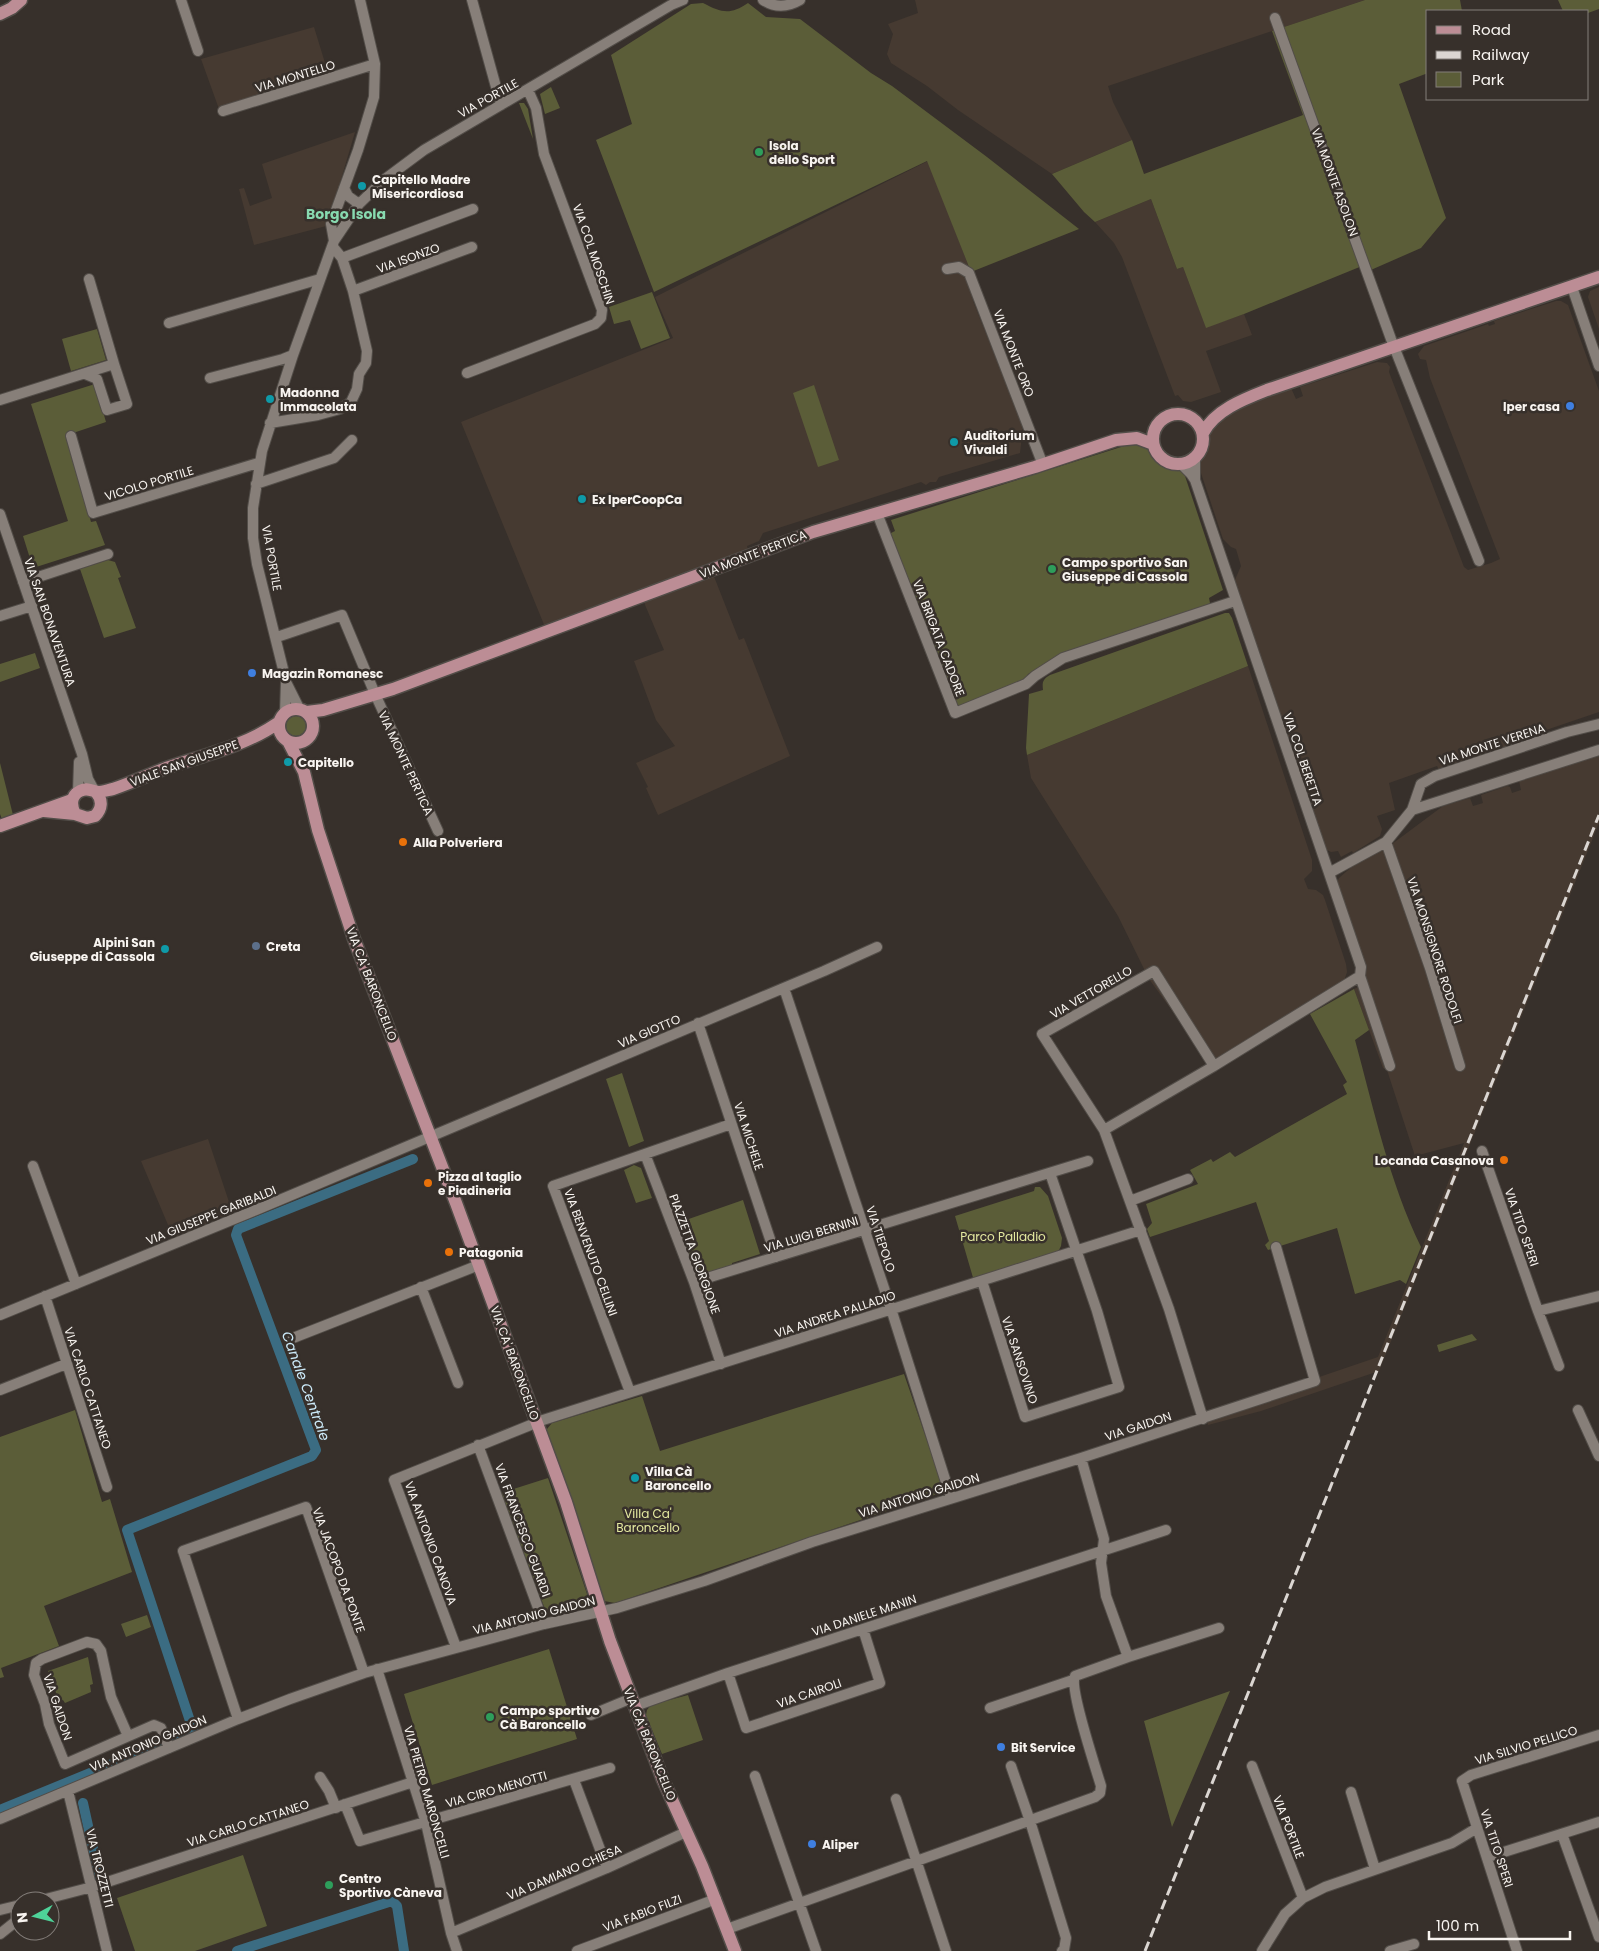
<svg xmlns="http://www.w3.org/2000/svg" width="1599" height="1951" font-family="Poppins,sans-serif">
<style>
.built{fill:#463a31}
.green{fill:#5b5d38}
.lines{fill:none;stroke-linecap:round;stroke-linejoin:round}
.canal{stroke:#3b6c82;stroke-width:10}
.minor-casing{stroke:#524d48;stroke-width:12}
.major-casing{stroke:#524d48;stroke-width:15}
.minor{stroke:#877f79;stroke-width:10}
.major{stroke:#bc8d95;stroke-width:12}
.rail{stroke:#dbd6d2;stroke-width:3;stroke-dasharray:10 5;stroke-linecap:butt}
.leisure-dot{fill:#2e9e5b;stroke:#37302b;stroke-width:2}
.culture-dot{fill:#0f9aa8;stroke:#37302b;stroke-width:2}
.shop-dot{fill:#3f7fe0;stroke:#37302b;stroke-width:2}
.food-dot{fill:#e8710a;stroke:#37302b;stroke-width:2}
.service-dot{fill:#5c6f8a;stroke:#37302b;stroke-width:2}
.labels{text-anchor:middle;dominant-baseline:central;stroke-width:5;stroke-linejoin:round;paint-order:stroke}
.street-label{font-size:12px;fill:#f8f4f0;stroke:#37302b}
.poi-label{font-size:12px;font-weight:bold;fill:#f8f4f0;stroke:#37302b;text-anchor:start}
.park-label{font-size:12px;fill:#e4e9a0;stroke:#37302b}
.neighbourhood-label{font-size:14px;font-weight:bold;fill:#88dab0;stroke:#37302b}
.water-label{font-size:14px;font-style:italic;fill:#cceaf9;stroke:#37302b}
</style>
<rect width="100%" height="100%" fill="#37302b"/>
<path class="built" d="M915,0h450l-257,86 5,16 19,38 -80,34 -94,-64 -31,-24 -36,-23 -4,-9 6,-20 -5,-10 30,-11z
M314,27l15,49 -110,33 -18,-50z
M355,132l-23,78 -2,15 -76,20 -15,-56 5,-1 6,18 22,-8 -10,-34z
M928,161l43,111 2,29 50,125 -3,27 -81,24 -3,5h-6l-4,3 -5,-3 -158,51 -4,8 -12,5 1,5 -203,76 -84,-205 212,-84 -18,-41z
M1151,199l26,70 6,-2 23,60 38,-13 8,21 -46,16 15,41 -30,10 -8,-1 -5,-6 -3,1 -53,-139 -8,-14 -19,-21z
M1599,287v42l-11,-32 2,-6z
M1556,301h5l7,4 31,86v321l-88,30 1,4 -36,11 -2,-3 -8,2v5l-27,9 -2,-4 -48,17 6,27 -18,6 5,13 -2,7 -27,17 -1,-2 -11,6 -3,-6 -7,1 -6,-3 -91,-267 7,-16 -5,-17 -5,-2 -8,-8 -25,-75 9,-19 1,-13 29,-25 54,-19 5,11 7,-3 -3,-9 77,-25 10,1 3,4 -1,5 3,8 72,187 4,3 23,-7 9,-4 -70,-181 -4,-18 -6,-1 -2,-5 6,-8 64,-22 1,2 6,-2 -1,-3z
M713,574l26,66 5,-2 46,118 -132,59 -12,-27 2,-1 -12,-24 39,-17 -19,-26 -22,-59 30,-11 -21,-50z
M1248,666l64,194v11l-8,8 4,10 8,1 7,5 2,5 21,64 1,8 -3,9 -133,83 -62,-85 -31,-63 -87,-138 -4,-23z
M1599,754v69l-220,548 -118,40 -53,14 -3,-9 173,-59 86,-214 -49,13 -28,-86 -4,-2 -29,-79 14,-6 -32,-99 3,-6 16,-14 37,-20 51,-38 27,-8 3,8 10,-3 -2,-8 26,-9 3,1 2,6 9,-3 -2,-9z
M208,1139l25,75 -16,4 -5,-4 -6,2 2,4 -2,4 -32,15 -33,-78z"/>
<path class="green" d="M1365,0h95l2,11h-34v62l-29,11 47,134 -25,30 -57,25 -2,-7 -118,48 -38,14 -23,-61 -6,2 -26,-70 -56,23 -11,-10 -32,-38 80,-34 12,34 159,-59 -31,-84z
M1558,0h41v9l-11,4v-2h-25z
M703,3c19,10 27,12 45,0l18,14 34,2 71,54 21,13 95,71 92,72 -108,43 -44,-111 -273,131 -58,-152 36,-16 -21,-69 80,-51z
M551,87l9,21 -15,6 -5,-20z
M519,103h5l4,6 5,30z
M652,292l18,46 -29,11 -11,-29 -16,4 -5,-17z
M97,329l9,31 -35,11 -9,-32z
M95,384l11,38 -39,13 24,87 5,-1 9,24 -72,23 -10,-32 45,-15 -37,-117z
M814,385l25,75 -21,7 -25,-74z
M1140,441l9,5 4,7 8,-2c5,15 4,18 21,16l41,123 -14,8 1,5 -4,4 -178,67 -2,5 -74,31 -64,-169 3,-8 4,-2 -4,-11z
M108,560l7,2 6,15 -3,1 18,50 -32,10 -24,-69z
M1225,613h4l3,5 16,48 -221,89 -1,-7 3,-54 14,-4c-1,-8 0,-11 7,-15z
M35,653l5,15 -40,14v-18z
M286 726a10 10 0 1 1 20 0a10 10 0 1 1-20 0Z
M0,763l14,56 -11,3 -3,-8z
M1354,989l15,41 -14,10c19,70 34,141 66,207l-15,37 -6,-4 -45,14 -18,-66 -69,22 -3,-5 4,-4 -13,-39 -106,35 -3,-8 5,-6 -6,-19 52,-20 -8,-14 21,-11 2,3 17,-10 5,5 112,-63 -4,-9 4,-3 -37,-68z
M622,1073l22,68 -15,6 -23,-68z
M634,1165l7,3 11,30 -16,5 -12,-33z
M1035,1187h5l8,9 14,42 -1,8 -4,8 -83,27 -19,-65 79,-25z
M743,1200l17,54 -28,9v2l-28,9 -8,-1 -13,-32 6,-3 -6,-17z
M1472,1334l5,6 -38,12 -2,-7z
M904,1374l38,110v5l-2,4 -325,110 -11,-2 -57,-168v-4l5,-6 90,-27 18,55z
M75,1410l27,92 8,-3 22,73 -88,34 15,40 -58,22 3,9 -4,1v-241z
M548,1478l39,116c-2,16 -24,16 -37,20l-5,-5 -44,-116z
M147,1615l4,12 -25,10 -5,-13z
M549,1649l28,90 -145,46 -28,-91z
M88,1657l5,27 -3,1 1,7 -26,11 -2,-3 -4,1 -11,-30z
M1230,1691l-58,136 -28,-106z
M688,1695l15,45 -41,14 -16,-39 1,-5 4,-5z
M243,1855l24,71 -72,25h-60l-18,-53z"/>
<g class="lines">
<path class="canal" d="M193,1730l-66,-200 185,-74 4,-6 -80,-215 2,-6 175,-70
M83,1803l17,77
M0,1810l185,-76
M237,1951l152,-49h4l4,4 7,45"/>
<g class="minor-casing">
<path id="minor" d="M181,0l17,51
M472,0l29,105
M763,0c12,8 25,7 37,0
M1275,18l116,321 88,222
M223,111l152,-47
M344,188l4,8 11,8
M334,241l-3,-17 27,-74 16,-53 1,-33 -15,-64
M342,258l131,-49
M947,269l12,-2 10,6 74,192
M89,279l25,85
M1572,287l27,79
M353,291l119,-44
M169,323l151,-44
M467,373l128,-49 6,-6 1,-8 -58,-156 -8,-46 -8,-18
M210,378l73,-19 10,-4
M0,400l114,-36 13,40 -20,6 -10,-31 -12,-5
M270,423l48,-8 22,-6 11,-7 6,-13 2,-15 7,-11 1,-12 -14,-60 -11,-33 -9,-11
M71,436l22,77 165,-50
M1181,464l10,10 4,6 166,487 -1,9 30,90
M1195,479v-21
M256,484l78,-26 18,-18
M877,513l78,200 71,-29 9,-8 28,-18 172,-57
M0,514l82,240 6,25 6,11
M23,582l85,-28
M0,616l32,-10
M277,637l65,-22 33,79 63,137
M287,684l13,26
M285,713l1,-32 -29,-117 -4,-26v-30l9,-57 31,-96 41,-114 25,-37 26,-25 39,-29 247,-145 12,-5
M78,792l1,-30
M1412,810l187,-60
M1386,842l44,126 30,98
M1329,873l57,-31 26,-32 9,-26 14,-8 132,-44 32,-8
M784,988l109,327 58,183
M698,1023l78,234
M1104,1130l110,-64 146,-90
M1482,1151l56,160 21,55
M645,1154l49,128 27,82
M33,1166l43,118
M1130,1201l58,-22
M982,1281l43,136 94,-30 -22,-76 -47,-138
M694,1282l394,-121
M421,1287l37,96
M45,1296l62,191
M1538,1311l61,-15
M0,1315l256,-105 568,-239 53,-24
M293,1338l186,-73
M0,1390l66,-26
M630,1392l-77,-206 178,-62
M1578,1410l21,46
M1203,1419l-34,-110 -65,-179 -62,-96 112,-63 60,95
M478,1445l66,179
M1081,1458l23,81 -3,24 5,33 22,61
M456,1647l-62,-167 149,-60 598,-190
M377,1669l49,154 25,110 6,18
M728,1673l18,55 134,-45 -17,-54
M635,1706l93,-33 438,-143
M990,1708l83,-28
M591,1715l41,-17
M238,1719l-55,-168 123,-44 58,166
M128,1736l-17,-39 -10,-46 -5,-7 -9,-2 -45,17 -6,4 -2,12 11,29 4,20 16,40 89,-39 7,3 8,20
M1011,1766l19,55 36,117 -2,12 -2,1
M1252,1766l51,132
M755,1776l61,175
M320,1777l9,14 7,17
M574,1780l33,88
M68,1791l39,160
M1351,1792l24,77
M896,1799l50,152
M345,1804l15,37 250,-73
M0,1819l238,-100 52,-20 74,-26 180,-49 73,-16 87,-27 108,-39 269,-84 234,-77 -39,-134
M1562,1834l37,103
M1488,1857l111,-35
M38,1901l54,-14 321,-105
M0,1910l20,-5
M727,1929l368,-132 5,-4 1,-7c-5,-17 -32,-98 -26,-110l53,-19 91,-29
M451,1933l156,-65 79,-36
M0,1934l20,-16
M577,1951l139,-52
M1262,1951l23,-37 18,-16 22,-11 127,-44 25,-15
M1390,1951l24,-7
M1517,1951l-55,-170 9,-6 128,-40"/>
</g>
<g class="major-casing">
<path id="major" d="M0,14l12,-6 9,-8
M1153 439a25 25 0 1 1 50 0a25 25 0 1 1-50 0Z
M1203,433c12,-23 41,-34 64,-43l332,-113
M279 726a17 17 0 1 1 34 0a17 17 0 1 1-34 0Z
M307,712l16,-2 70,-21 420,-157 222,-65 81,-27 21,-2 16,6
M289,743l15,29 14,58 36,109 102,264 110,299 44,139 53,139 39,86 33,85
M44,811l31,3 12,4 8,-2c7,-7 8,-16 1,-24
M75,814c-4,-8 -5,-18 5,-23 7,-4 11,0 18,1 4,0 10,-2 15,-3 18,-6 35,-14 53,-21 38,-13 79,-22 112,-45
M0,826l72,-26"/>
</g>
<use href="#minor" class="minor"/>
<use href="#major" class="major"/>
<path class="rail" d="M1145,1951l454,-1136"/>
</g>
<g class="leisure-dot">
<circle cx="759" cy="152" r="5"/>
<circle cx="1052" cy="569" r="5"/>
<circle cx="490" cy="1717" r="5"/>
<circle cx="329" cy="1885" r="5"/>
</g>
<g class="culture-dot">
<circle cx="362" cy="186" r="5"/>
<circle cx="270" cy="399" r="5"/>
<circle cx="954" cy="442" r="5"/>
<circle cx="582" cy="499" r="5"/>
<circle cx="288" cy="762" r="5"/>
<circle cx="165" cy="949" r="5"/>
<circle cx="635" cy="1478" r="5"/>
</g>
<g class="shop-dot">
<circle cx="1570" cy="406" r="5"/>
<circle cx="252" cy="673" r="5"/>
<circle cx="1001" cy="1747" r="5"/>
<circle cx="812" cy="1844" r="5"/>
</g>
<g class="food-dot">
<circle cx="403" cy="842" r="5"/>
<circle cx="1504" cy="1160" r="5"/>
<circle cx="428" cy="1183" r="5"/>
<circle cx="449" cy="1252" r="5"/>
</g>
<circle class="service-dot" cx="256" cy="946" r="5"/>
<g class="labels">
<g class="street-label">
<text transform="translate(295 76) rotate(-17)">VIA MONTELLO</text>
<text transform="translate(488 98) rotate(-29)">VIA PORTILE</text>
<text transform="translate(1335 182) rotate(70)">VIA MONTE ASOLON</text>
<text transform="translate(594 254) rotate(71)">VIA COL MOSCHIN</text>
<text transform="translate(408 258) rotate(-20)">VIA ISONZO</text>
<text transform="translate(1014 353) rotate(69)">VIA MONTE ORO</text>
<text transform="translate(149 483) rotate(-17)">VICOLO PORTILE</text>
<text transform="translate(753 554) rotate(-21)">VIA MONTE PERTICA</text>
<text transform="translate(272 558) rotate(80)">VIA PORTILE</text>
<text transform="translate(50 622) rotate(71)">VIA SAN BONAVENTURA</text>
<text transform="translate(939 638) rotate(69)">VIA BRIGATA CADORE</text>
<text transform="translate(1492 744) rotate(-18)">VIA MONTE VERENA</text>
<text transform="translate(1303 759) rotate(71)">VIA COL BERETTA</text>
<text transform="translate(184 763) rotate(-20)">VIALE SAN GIUSEPPE</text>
<text transform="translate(406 763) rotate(65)">VIA MONTE PERTICA</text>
<text transform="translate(1435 950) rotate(72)">VIA MONSIGNORE RODOLFI</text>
<text transform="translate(372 984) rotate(69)">VIA CA' BARONCELLO</text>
<text transform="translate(1091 992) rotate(-30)">VIA VETTORELLO</text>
<text transform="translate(649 1031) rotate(-23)">VIA GIOTTO</text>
<text transform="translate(749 1136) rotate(72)">VIA MICHELE</text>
<text transform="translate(211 1215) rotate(-22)">VIA GIUSEPPE GARIBALDI</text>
<text transform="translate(1522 1227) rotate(71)">VIA TITO SPERI</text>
<text transform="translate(811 1234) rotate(-17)">VIA LUIGI BERNINI</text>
<text transform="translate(881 1239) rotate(72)">VIA TIEPOLO</text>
<text transform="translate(591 1252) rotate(70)">VIA BENVENUTO CELLINI</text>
<text transform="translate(695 1254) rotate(70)">PIAZZETTA GIORGIONE</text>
<text transform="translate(835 1314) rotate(-18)">VIA ANDREA PALLADIO</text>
<text transform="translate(1020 1360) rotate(72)">VIA SANSOVINO</text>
<text transform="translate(515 1363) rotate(70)">VIA CA' BARONCELLO</text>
<text transform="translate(88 1388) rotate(72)">VIA CARLO CATTANEO</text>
<text transform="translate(1138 1426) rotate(-18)">VIA GAIDON</text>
<text transform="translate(919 1495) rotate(-17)">VIA ANTONIO GAIDON</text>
<text transform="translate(523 1530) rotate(70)">VIA FRANCESCO GUARDI</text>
<text transform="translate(431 1543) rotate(70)">VIA ANTONIO CANOVA</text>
<text transform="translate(339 1570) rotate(70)">VIA JACOPO DA PONTE</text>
<text transform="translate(534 1615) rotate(-14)">VIA ANTONIO GAIDON</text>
<text transform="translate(864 1615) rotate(-18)">VIA DANIELE MANIN</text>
<text transform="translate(809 1693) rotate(-19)">VIA CAIROLI</text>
<text transform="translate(58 1707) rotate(72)">VIA GAIDON</text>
<text transform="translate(148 1743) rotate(-23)">VIA ANTONIO GAIDON</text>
<text transform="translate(650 1744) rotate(68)">VIA CA' BARONCELLO</text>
<text transform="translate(1526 1745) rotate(-17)">VIA SILVIO PELLICO</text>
<text transform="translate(496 1789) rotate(-16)">VIA CIRO MENOTTI</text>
<text transform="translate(427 1792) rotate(74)">VIA PIETRO MARONCELLI</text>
<text transform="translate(248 1823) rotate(-18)">VIA CARLO CATTANEO</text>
<text transform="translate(1289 1827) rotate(69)">VIA PORTILE</text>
<text transform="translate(1497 1848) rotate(72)">VIA TITO SPERI</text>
<text transform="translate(100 1868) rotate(76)">VIA TROZZETTI</text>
<text transform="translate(564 1872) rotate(-23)">VIA DAMIANO CHIESA</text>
<text transform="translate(642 1913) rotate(-21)">VIA FABIO FILZI</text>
</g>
<g class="poi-label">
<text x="769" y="145">Isola<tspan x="769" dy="14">dello Sport</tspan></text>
<text x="372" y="179">Capitello Madre<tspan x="372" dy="14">Misericordiosa</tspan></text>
<text x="280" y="392">Madonna<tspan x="280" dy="14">Immacolata</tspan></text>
<text x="1560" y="406" text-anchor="end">Iper casa</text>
<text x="964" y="435">Auditorium<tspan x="964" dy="14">Vivaldi</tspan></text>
<text x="592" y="499">Ex IperCoopCa</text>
<text x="1062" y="562">Campo sportivo San<tspan x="1062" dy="14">Giuseppe di Cassola</tspan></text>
<text x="262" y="673">Magazin Romanesc</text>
<text x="298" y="762">Capitello</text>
<text x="413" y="842">Alla Polveriera</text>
<text x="155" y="942" text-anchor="end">Alpini San<tspan x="155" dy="14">Giuseppe di Cassola</tspan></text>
<text x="266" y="946">Creta</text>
<text x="1494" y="1160" text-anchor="end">Locanda Casanova</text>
<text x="438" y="1176">Pizza al taglio<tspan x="438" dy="14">e Piadineria</tspan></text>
<text x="459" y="1252">Patagonia</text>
<text x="645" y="1471">Villa Cà<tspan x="645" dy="14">Baroncello</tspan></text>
<text x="500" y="1710">Campo sportivo<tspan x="500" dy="14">Cà Baroncello</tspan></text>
<text x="1011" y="1747">Bit Service</text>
<text x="822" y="1844">Aliper</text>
<text x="339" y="1878">Centro<tspan x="339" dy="14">Sportivo Càneva</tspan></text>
</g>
<g class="park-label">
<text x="1003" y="1236">Parco Palladio</text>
<text x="648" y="1513">Villa Ca'<tspan x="648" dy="14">Baroncello</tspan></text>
</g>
<g class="neighbourhood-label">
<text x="346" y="214">Borgo Isola</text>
</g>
<g class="water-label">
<text transform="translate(306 1386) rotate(70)">Canale Centrale</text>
</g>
</g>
<rect x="1426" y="10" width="162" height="90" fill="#37302b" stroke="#847e7a"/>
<rect x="1436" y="26" width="25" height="8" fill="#bc8d95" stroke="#847e7a"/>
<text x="1472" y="35" font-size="15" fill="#f8f4f0">Road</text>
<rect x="1436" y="51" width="25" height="8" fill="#dbd6d2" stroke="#847e7a"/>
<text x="1472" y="60" font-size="15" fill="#f8f4f0">Railway</text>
<rect x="1436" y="72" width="25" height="15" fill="#5b5d38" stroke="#847e7a"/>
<text x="1472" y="85" font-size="15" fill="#f8f4f0">Park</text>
<g transform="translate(35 1916) rotate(263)"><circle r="24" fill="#37302b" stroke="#847e7a"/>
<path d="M0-4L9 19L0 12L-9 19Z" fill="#4ed399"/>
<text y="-8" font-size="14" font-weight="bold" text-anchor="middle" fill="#f8f4f0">N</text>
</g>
<path d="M1429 1931v8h141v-8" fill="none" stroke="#f8f4f0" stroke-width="2.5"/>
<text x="1436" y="1931" font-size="15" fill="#f8f4f0" stroke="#37302b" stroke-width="4" paint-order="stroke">100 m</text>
</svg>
